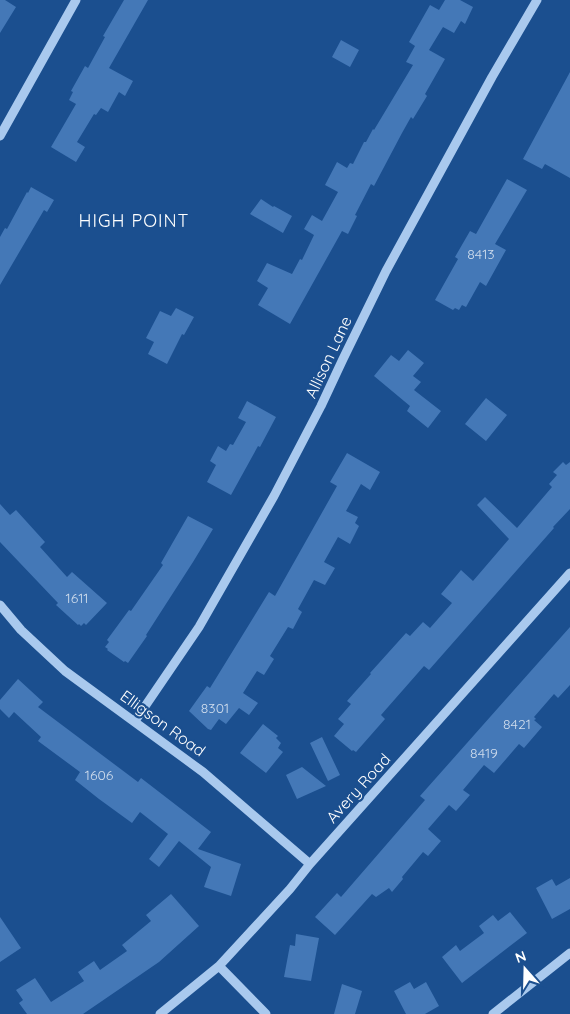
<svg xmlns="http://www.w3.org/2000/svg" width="570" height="1014" font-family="Quicksand,sans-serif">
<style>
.building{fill:#4478b7}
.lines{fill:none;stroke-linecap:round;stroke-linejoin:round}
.minor{stroke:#a9c9ee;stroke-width:9}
.labels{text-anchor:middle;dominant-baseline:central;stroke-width:4.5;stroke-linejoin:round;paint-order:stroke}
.number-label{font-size:14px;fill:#d0dded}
.street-label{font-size:16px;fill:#fff;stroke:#1b4f8f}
.neighbourhood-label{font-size:18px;letter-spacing:1px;fill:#fff;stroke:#1b4f8f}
</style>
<rect width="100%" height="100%" fill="#1b4f8f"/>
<path class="building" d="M0,0h5l11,7 -16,26z
M124,0h24l-39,68 24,13 -8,15 -6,-4 -11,20 -7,-4 -5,7 -2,-1 -17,28 8,5 -9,15 -25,-15 25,-43 -7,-4 4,-8 -2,-1 14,-25 3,2 17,-31 -2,-1z
M445,0h15l13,7 -8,17 -4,-3 -7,12 -11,-6 -14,23 16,9 -20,35 2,2 -14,23 -2,-2 -9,16 -28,53 -3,-2 -16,31 2,1 -9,18 -6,-3 -52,93 -32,-19 10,-17 -11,-7 10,-18 25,11 8,-15 2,1 12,-25 -10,-6 8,-14 10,6 16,-29 -13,-7 12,-23 10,6 3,-5 3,1 11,-22h2l7,-13 1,1 39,-65 -7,-3 9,-16 -6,-4 21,-37 9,5z
M341,40l18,10 -9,17 -18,-10z
M570,72v106l-25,-14 -3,5 -19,-10z
M507,179l20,11 -32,54 11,6 -20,36 -6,-4 -14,25 -4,-2 -3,5 -4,-2 -2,2 -18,-10 23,-41 -3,-2 15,-26 6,3z
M31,187l23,13 -7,12 -3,-2 -44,75v-48l5,-9 2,1 20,-37 1,1z
M261,199l12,8 1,-1 18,10 -9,17 -33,-19z
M176,308l18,9 -10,18 -2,-1 -15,30 -19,-10 6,-12 -8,-4 14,-27 11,5z
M408,350l16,13 -11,13 8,6 -7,8 27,21 -13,17 -21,-17 3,-5 -36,-30 17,-21 8,6z
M486,398l21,17 -21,26 -21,-17z
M247,401l29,16 -16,30 -2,-1 -27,49 -24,-13 9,-17 -6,-4 8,-15 8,5 4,-7 3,1 13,-23 -8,-4z
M347,453l33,19 -10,18 -9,-6 -15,27 12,6 -3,6 4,3 -9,18 -12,-7 -14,25 11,6 -10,17 -11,-5 -16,29 4,3 -9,17 -5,-2 -18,29 4,3 -10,16 -7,-4 -14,22 15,10 -9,12 -10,-7 -13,16 -7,-5 -8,11 -3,-1 -19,-18 18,-25 3,2 59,-96 6,4 62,-110 -7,-4z
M563,462l3,3 4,-3v47l-17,18 1,1 -125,142 -5,-4 -43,49 4,4 -29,33 -3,-2 -1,1 -18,-15 10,-12 -6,-5 13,-15 -4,-3 24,-27 -1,-1 36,-40 4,3 13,-14 7,6 22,-25 -11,-9 20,-24 12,11 36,-42 -32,-34 8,-8 32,31 35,-41 -3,-3 8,-9 -4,-3z
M0,504l10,11 6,-5 29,32 -5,5 27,30 5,-5 35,31 -21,22 -2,-2 -3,3 -2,-2 -1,1 -22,-20 2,-2 -58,-61z
M188,516l25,13 -20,33 -47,73 1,1 -19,27 -3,-2 -1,1 -17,-12 1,-1 -3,-2 4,-5 -2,-2 22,-30 2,1 32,-46 -2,-2z
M570,627v58l-12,13 -4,-4 -20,23 2,2 -2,1 8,7 -18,21 -5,-4 -25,29 -10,-8 -21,25 7,5 -14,16 -7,-6 -21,24 13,12 -13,15 -5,-4 -21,25 1,2 -11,13 -3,-4 -13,9 -4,-3 -37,41 -20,-18 22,-24 4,4 84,-97 -5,-4z
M18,679l25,23 -5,5 100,75 3,-4 70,54 -13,17 43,15 -10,32 -27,-9 7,-20 -32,-26 -20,26 -10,-8 19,-25 -28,-22 -8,11 -33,-24 -24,-19 5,-8 -42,-31 3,-4 -27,-25 -5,6 -9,-9v-9z
M263,724l15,12 -2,2 5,5 -3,5 5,4 -17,21 -26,-20z
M322,737l18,38 -12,6 -18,-38z
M302,767l24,19 -29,13 -11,-24z
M570,878v31l-18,10 -16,-31 16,-9 4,7z
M171,894l28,32 -40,36 -76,52h-56l-8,-11 4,-3 -7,-10 19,-12 16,24 33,-21 -6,-9 16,-11 6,9 27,-19 -5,-6 29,-24 -5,-6z
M510,912l17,21 -65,50 -20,-26 14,-12 4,6 24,-18 -5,-7 14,-11 5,6z
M0,917l21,31 -21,14z
M296,934l23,4 -8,43 -27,-4 6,-32 5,1z
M410,982l4,7 12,-7 13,24 -14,8h-19l-12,-23z
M342,984l20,7 -7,23h-21z"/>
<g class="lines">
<path class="minor" d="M0,136l76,-136
M0,605l21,25 44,41 138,101 107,92
M135,721l64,-94 75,-131 47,-90 22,-47 43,-88 106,-194 45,-77
M219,966l47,48
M160,1014l59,-48 71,-77 20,-25 260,-291
M493,1014l77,-61"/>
</g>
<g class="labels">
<g class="number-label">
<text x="481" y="254">8413</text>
<text x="77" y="598">1611</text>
<text x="215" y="708">8301</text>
<text x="517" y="724">8421</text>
<text x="484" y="753">8419</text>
<text x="99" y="775">1606</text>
</g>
<g class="street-label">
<text transform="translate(328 357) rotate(-65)">Allison Lane</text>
<text transform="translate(163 723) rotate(36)">Elligson Road</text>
<text transform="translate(358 788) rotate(-48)">Avery Road</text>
</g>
<g class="neighbourhood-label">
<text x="134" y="220">HIGH POINT</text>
</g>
</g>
<g transform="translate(525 969) rotate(340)" stroke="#1b4f8f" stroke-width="4" paint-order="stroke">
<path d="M0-4L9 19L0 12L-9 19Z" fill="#ffffff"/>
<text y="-8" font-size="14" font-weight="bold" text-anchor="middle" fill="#ffffff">N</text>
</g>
</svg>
